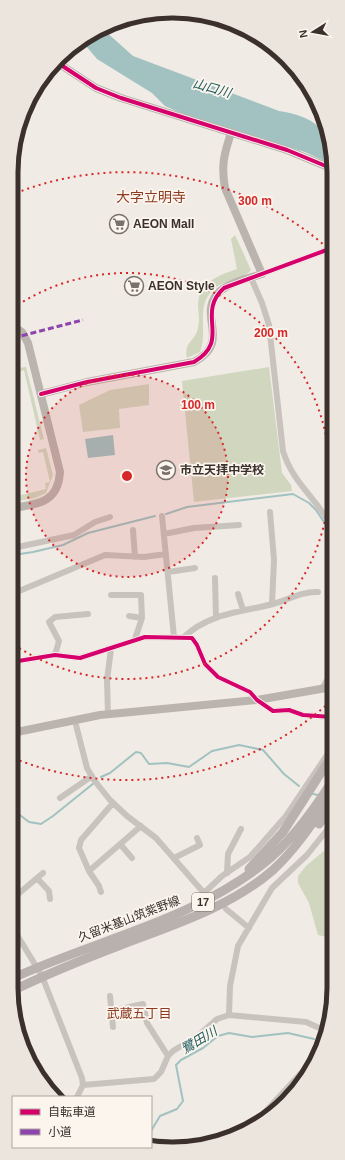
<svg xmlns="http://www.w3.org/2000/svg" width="345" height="1160" font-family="Helvetica,'Noto Sans JP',sans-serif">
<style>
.green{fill:#d1d6bf}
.water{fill:#a1c2c1}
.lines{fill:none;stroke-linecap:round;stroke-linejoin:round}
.stream{stroke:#a1c2c1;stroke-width:2}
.street-tunnel{stroke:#ccc6c0;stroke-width:6;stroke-dasharray:6 3;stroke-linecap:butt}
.street{stroke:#c9c3be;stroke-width:6}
.secondary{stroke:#bab3ae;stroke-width:8}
.primary{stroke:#b8b1ad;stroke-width:9}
.quiet{stroke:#8e44ad;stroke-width:3;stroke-dasharray:6 3;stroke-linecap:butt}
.cycleway-casing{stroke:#fbf5ee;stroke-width:6}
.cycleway{stroke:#d6006c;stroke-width:4}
.ring{fill:none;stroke:#d62828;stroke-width:2;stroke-dasharray:2 4}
.labels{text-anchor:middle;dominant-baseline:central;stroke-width:3.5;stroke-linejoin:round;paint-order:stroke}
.shield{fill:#fbf5ee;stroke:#756b66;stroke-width:1}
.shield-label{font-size:11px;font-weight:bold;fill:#3b302b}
.poi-label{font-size:12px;font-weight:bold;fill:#3b302b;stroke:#fbf5ee;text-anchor:start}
.street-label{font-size:12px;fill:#3b302b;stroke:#fbf5ee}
.water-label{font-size:13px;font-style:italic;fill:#1f5a5e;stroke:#fbf5ee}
.neighbourhood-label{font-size:13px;fill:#8c3b22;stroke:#fbf5ee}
.quarter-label{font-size:14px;fill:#8c3b22;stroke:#fbf5ee}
.rim{fill:none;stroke:#3b302b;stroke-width:5}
.centre{fill:#d62828;stroke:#fbf5ee;stroke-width:2}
.ring-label{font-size:12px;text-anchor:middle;font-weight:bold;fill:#d62828;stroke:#fbf5ee;stroke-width:3.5;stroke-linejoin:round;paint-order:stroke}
</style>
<rect width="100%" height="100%" fill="#f0ebe5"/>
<path class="green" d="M235,235l16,35c-9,12 -30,9 -40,22 -15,17 -3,40 -11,60l-13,6c-4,-16 9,-17 11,-30 3,-10 -2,-21 1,-31 5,-17 24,-23 38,-28l-6,-30z
M26,367l18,72 -4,1 -16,-70 -6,2 -1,-4z
M269,367l13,106 9,12 1,6 -98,11 -12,-121z
M149,384v21l-30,4 1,19 -37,4 -4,-27 31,-15z
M46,448l7,27 -7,18 -11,5 -22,4v-5l33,-8 -1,-6 5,-1 -7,-30 -4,1 -1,-3z
M325,850l6,1v87l-13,-3 -9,-32 -11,-20v-7l8,-10z"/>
<path class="water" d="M104,30l29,26 146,55c33,5 54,18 54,54l-28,-13 -115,-35 -25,-11 -13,-13 -55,-34 -16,-19z
M113,435l2,20 -27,3 -3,-19z"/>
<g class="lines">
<path class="stream" d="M166,514l21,-7 106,-13 16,9 7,7 16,24
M13,555l20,-3 30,-7 25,-12 67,-17
M101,777l9,-4 26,-21 5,1 8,11 18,-1 22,4 23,-16 27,-6 24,5 21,24 15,12
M313,794l5,1
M12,809l17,13 12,2 12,-8 41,-33
M151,1131l9,-15 17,-7 6,-8 -7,-36 5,-5 22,-12 15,-12 11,-3 23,4 36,-4 26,6"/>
<path class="street-tunnel" d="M14,244l2,-3 -2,-6"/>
<path class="street" d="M262,274l70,-26
M251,278l11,25 7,22 14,126c10,33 35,48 49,77
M270,512l4,48 -2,44
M162,516l12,121
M133,530l2,27
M164,534l30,-6 45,-3
M13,548l61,-13 21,-13 15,-5
M168,572l27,-4
M215,578l1,40
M12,594l93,-39 39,2 22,-3
M238,594l5,16
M111,595h30l1,23
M129,616l13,2 -7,21
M184,637c25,-24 58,-25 89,-33 15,-4 29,-13 45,-12
M55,655l4,-14 -10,-19 6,-5 33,-3
M12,662l43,-7 25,3 65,-21 47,1 5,7 8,19 13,13 32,15 7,8 16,11 16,-1 14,5 29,2
M322,689l10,-18
M108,714l-1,-34 4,-31
M75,721l12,47 7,12 16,20 17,16 29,22 48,55 18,-17 28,-19 36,-41 45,-67
M60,798l32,-22
M120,844l12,14
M174,858l26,-13 -3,-7
M89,871l-10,-23 2,-8 32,-37
M227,873l1,-19 13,-25
M37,878l12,13 1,8
M101,892l-2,-6 -10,-15 52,-45
M11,900l32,-27
M226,909l23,19
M11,925l31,51 40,102 1,7 -6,12
M110,996l3,31
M112,1011l31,-7 4,19 21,33
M229,1015l1,-29 8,-40 34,-58 35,-33 24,-30
M83,1085l71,-6 7,-7 7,-16 5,-5 26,-16 18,-16 12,-4 77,7 20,9
M254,1124l60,-65"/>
<path class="secondary" d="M58,63l38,25 25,10 166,52 46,19
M41,394l46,-12 107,-20c38,-21 4,-44 23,-68 10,-11 32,-16 45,-20l-37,-86c-4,-22 -1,-34 6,-55
M13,508c25,-4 45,-5 47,-36l-32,-129 -6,-11 -9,-6
M12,733l88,-18 157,-15 75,-13"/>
<path class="primary" d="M319,824l12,-16
M249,869l34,-37 48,-75
M11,979c84,-39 178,-57 252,-115 27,-21 50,-53 68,-81
M12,991c35,-17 72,-32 109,-46 52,-20 110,-38 152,-75 23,-21 41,-49 58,-74"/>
<path class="quiet" d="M13,338l70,-18"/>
<g class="cycleway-casing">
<path id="cycleway" d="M58,63l38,25 25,10 166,52 46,19
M41,394l46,-12 107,-20c38,-22 1,-48 30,-74l108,-40
M12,662l43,-7 25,3 65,-21 47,1 5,7 8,19 13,13 32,15 7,8 16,11 16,-1 14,5 29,2"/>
</g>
<use href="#cycleway" class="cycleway"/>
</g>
<circle cx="127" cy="476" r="101" fill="#d62828" fill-opacity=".12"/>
<g class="ring">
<circle cx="127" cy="476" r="101"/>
<path d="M13 308A203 203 0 1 1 13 644"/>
<path d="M330 702A304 304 0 0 1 13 758M16 193A304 304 0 0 1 332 252"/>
</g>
<defs>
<g id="supermarket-ring" transform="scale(1)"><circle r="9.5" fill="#fbf5ee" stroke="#7a716c" stroke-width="1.5"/><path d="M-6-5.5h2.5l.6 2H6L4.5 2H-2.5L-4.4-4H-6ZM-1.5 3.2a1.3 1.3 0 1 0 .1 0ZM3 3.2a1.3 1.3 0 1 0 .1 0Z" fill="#7a716c"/></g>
<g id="school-ring" transform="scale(1)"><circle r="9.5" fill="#fbf5ee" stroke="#7a716c" stroke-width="1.5"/><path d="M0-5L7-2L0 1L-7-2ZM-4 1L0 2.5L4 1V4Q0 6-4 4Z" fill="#7a716c"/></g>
</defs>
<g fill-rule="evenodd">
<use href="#supermarket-ring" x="119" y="224"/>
<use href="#supermarket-ring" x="134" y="286"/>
<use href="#school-ring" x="166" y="470"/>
</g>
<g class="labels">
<rect class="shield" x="192" y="893" width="22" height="18" rx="3"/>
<g class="shield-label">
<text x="203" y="902">17</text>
</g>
<g class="poi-label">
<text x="133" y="224">AEON Mall</text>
<text x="148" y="286">AEON Style</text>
<text x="180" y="470">市立天拝中学校</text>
</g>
<g class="street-label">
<text transform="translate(129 919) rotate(-21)">久留米基山筑紫野線</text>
</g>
<g class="water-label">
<text transform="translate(212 88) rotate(16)">山口川</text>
<text transform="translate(199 1040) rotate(-31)">鷺田川</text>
</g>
<g class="neighbourhood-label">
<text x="139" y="1013">武蔵五丁目</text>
</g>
<g class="quarter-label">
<text x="151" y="197">大字立明寺</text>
</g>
</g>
<path d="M0 0H345V1160H0ZM172 18H173A154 154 0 0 1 327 172V988A154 154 0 0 1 173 1142H172A154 154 0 0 1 18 988V172A154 154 0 0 1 172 18Z" fill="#ece5de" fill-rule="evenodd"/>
<path class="rim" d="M172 18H173A154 154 0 0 1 327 172V988A154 154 0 0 1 173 1142H172A154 154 0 0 1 18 988V172A154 154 0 0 1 172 18Z"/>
<circle cx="127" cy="476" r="6" class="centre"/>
<g class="ring-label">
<text x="255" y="205">300 m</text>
<text x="271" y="337">200 m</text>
<text x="198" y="409">100 m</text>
</g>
<rect x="12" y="1096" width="140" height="52" fill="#fbf5ee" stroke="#aea6a0"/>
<rect x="20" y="1109" width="20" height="6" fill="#d6006c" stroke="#aea6a0"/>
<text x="48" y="1116" font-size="12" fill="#3b302b">自転車道</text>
<rect x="20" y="1129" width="20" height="6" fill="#8e44ad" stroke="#aea6a0"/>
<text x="48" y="1136" font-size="12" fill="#3b302b">小道</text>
<g transform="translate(313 32) rotate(259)" stroke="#fbf5ee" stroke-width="3" paint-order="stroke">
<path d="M0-3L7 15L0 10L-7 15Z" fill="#3b302b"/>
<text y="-6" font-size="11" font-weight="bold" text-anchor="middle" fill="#3b302b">N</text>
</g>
</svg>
